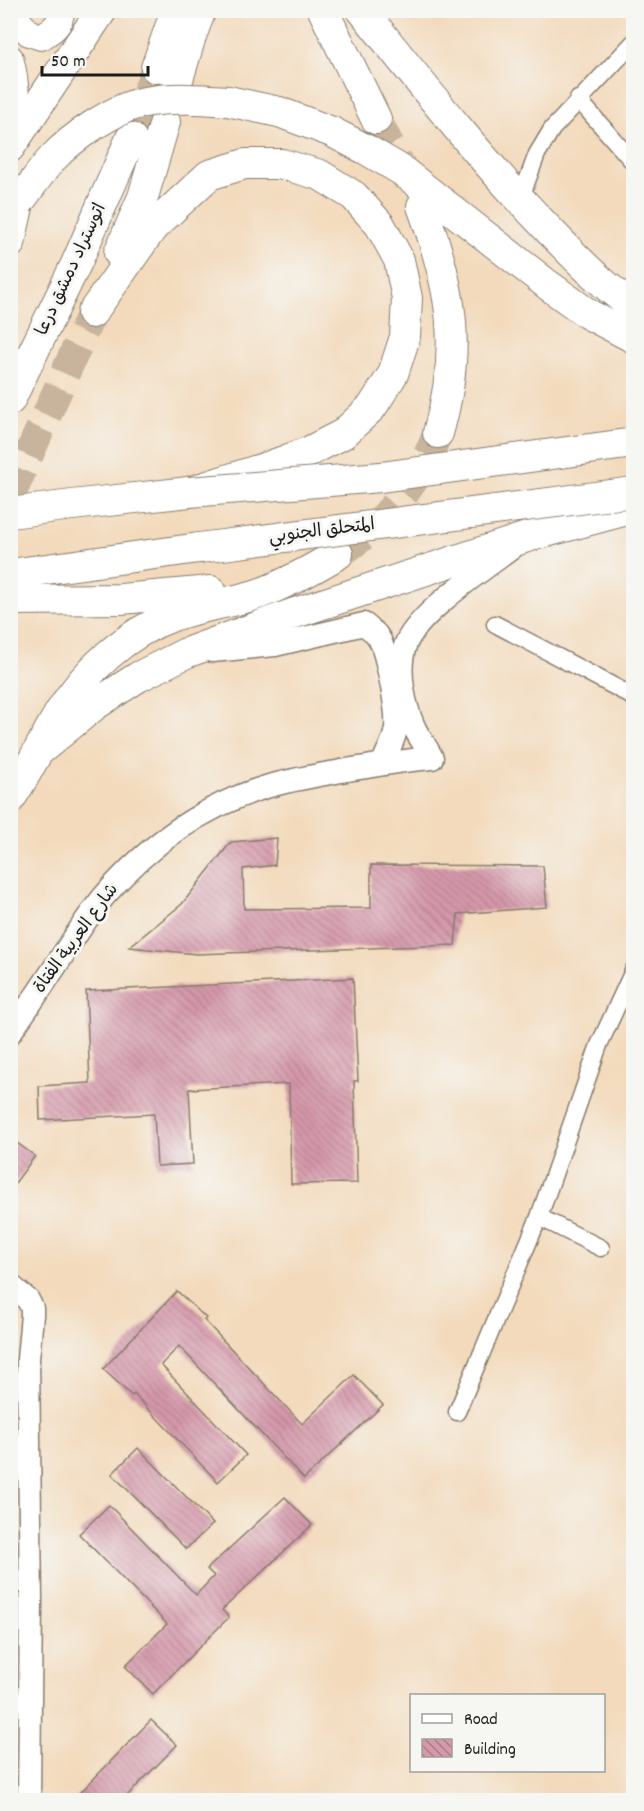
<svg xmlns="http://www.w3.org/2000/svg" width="644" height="1811" font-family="Dekko,'Playpen Sans Arabic',sans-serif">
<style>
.building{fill:url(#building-back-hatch)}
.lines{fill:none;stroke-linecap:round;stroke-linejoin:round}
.highway-tunnel{stroke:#c8b49c;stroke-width:30;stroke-dasharray:30 15;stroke-linecap:butt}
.street-casing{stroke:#887b6c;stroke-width:19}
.secondary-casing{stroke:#887b6c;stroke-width:25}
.primary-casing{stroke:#887b6c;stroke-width:28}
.highway-casing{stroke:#887b6c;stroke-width:32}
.street{stroke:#fff;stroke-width:16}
.secondary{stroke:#fff;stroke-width:22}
.primary{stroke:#fff;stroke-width:26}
.highway{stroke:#fff;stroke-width:30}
.highway-bridge-casing{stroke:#887b6c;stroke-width:32;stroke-linecap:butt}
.highway-bridge{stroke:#fff;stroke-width:30}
.labels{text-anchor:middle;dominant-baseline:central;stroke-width:6;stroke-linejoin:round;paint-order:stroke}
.street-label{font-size:18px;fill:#1c1c1c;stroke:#f6f6f2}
</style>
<defs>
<pattern id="building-back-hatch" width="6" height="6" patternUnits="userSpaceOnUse" patternTransform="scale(1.5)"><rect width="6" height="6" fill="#d699ab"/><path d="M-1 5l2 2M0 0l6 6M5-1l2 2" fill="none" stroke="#ad7c8a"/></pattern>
</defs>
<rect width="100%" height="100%" fill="#f6f6f2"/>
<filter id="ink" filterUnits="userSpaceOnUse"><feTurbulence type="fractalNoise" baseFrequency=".0167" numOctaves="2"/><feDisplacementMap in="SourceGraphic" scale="12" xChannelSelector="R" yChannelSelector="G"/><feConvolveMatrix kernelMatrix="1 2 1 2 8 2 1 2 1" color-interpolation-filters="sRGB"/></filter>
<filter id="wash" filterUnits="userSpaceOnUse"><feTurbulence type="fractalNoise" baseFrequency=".008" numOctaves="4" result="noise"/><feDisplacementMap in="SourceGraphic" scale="24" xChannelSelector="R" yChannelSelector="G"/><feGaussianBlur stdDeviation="1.35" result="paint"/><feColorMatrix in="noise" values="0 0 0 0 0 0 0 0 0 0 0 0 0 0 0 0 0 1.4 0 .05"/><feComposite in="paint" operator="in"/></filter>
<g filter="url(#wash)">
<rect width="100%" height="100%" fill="#f3dabc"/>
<g id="blocks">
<path class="building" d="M277,838l-2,27 -32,4 1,40 127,-1v-43l172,1 4,41 -89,7 -3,31 -259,9 -67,-7 53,-43 49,-62z
M353,978l5,103h-4l3,102 -66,1 -2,-100 -100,5 4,75 -36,2 -3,-52 -114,6 -1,-34 51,-3 -4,-92z
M10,1138l25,18 -25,34z
M177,1291l29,27 -2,2 98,104 52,-49 29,30 -79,74 -125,-133 -18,19 85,90 -28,27 -84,-88 -2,2 -29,-27z
M138,1448l75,76 -27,25 -74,-75z
M285,1497l27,28 -90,85 7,7 -76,77 -28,-28 42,-42 -88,-90 30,-29 87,90 18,-19 -7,-7z
M151,1720l26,25 -54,55h-50z"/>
</g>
</g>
<g filter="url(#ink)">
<use href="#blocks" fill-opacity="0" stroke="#887b6c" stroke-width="1.5"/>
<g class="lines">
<path class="highway-tunnel" d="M376,119l33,63
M131,138l25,-70
M10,497l82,-184
M338,554c48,-31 78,-68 100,-121"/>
<g class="street-casing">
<path id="street" d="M578,99l56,64
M520,200l17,-46 15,-25 82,-87
M495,624l124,65 15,9
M539,1217l62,31
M457,1412l82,-195 60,-172 35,-76"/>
</g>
<g class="secondary-casing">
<path id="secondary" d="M212,651l63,-6 89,-21 12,10 4,6c7,17 18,70 16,88 -1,13 -10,24 -13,36
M10,1033c19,-27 38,-55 56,-83 13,-19 25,-39 40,-56 43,-49 97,-88 160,-107 26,-8 54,-12 81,-17 28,-4 56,-10 85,-12 -5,-11 -13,-20 -18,-31 -10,-23 -17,-57 -9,-81 10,-31 80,-78 107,-98
M10,1285l18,15 4,8v7l-4,44 3,243 -2,198"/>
</g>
<g class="primary-casing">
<path id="primary" d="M10,12l19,21 12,4c12,-7 20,-12 20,-27
M10,58c8,29 7,56 3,85"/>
</g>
<g class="highway-casing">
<path id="highway" d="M323,10l53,109
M362,10c60,75 120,151 187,220 26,27 53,55 85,77
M156,68l20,-58
M177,83l14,-47 10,-26
M228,101l51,11 53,20 35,18 34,20 147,115 40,29 46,24
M10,147l92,-137
M422,206c30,83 41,140 16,227
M10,243l9,-41
M119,253l24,-56 22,-75
M10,400l66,-136 55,-126
M10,513l62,-8 117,-13 81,-26 38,-14 35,-18 29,-27 21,-33 12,-37 2,-39 -8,-38 -19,-35 -26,-29 -34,-21 -38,-11h-37l-36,11 -56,52 -61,86
M10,574l189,-26
M10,600l111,-1 90,-8
M39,751l56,-46 43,-28 48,-24 106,-39 235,-77 107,-29
M10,799c19,-28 33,-59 50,-87 26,-42 66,-79 113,-96 28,-10 59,-13 88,-23 27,-10 52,-24 77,-39"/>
</g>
<use href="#street" class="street"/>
<use href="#secondary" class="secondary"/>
<use href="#primary" class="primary"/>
<use href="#highway" class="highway"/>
<g class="highway-bridge-casing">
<path id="highway-bridge" d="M19,202c11,-14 21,-30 33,-43 20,-22 64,-52 93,-57 27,-5 55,-3 83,-1
M189,492l192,-15 253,-34
M199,548l435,-56"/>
</g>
<use href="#highway-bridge" class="highway-bridge"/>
</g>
</g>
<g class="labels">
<g class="street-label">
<text transform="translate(72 270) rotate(-65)">اتوستراد دمشق درعا</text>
<text transform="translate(322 532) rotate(-7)">المتحلق الجنوبي</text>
<text transform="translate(77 939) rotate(-54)">شارع العربية الفتاة</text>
</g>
</g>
<rect width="644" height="1811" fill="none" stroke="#f6f6f2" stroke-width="36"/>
<rect x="410" y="1694" width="195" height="78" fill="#f6f6f2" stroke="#9f9f9c" stroke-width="1.5"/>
<rect x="422" y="1714" width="30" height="9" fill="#ffffff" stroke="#9f9f9c" stroke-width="1.5"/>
<text x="464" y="1724" font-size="18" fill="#1c1c1c">Road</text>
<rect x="422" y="1739" width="30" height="18" fill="url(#building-back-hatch)" stroke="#9f9f9c" stroke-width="1.5"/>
<text x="464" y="1754" font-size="18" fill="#1c1c1c">Building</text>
<path d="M42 66v9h106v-9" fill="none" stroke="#1c1c1c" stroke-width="3"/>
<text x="51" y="66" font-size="18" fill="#1c1c1c" stroke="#f6f6f2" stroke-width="4.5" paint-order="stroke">50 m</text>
</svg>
